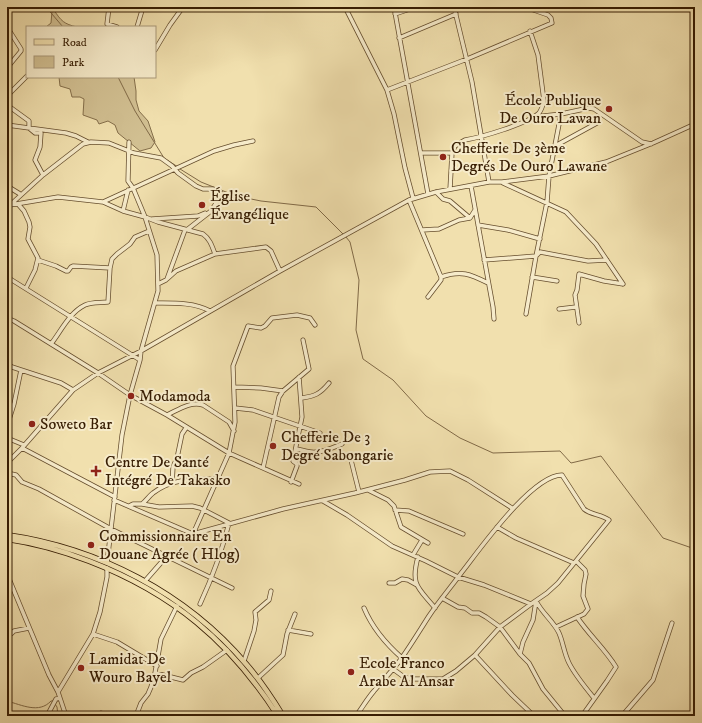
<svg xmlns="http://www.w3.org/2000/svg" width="702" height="723" font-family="'IM FELL DW Pica',serif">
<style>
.green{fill:#d1bf91;stroke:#846e4a}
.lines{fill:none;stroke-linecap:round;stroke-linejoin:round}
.stream{stroke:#816a47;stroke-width:1}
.minor-casing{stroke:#664e2e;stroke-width:5}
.major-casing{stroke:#371d03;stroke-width:6}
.minor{stroke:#f6ebca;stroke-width:3.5}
.major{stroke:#f1e0ae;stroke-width:4.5}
.poi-dot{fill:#8f2418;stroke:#f6ebca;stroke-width:1.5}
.labels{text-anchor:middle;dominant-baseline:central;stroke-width:4;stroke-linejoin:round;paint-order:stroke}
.poi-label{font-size:16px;fill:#371d03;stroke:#f6ebca;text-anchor:start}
</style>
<rect width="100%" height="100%" fill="#f1e0ae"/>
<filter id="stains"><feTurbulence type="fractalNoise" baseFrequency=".005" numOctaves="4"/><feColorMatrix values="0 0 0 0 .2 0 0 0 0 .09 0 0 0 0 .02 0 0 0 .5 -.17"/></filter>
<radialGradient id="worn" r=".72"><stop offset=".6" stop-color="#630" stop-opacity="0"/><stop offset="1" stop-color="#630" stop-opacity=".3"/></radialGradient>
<path class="green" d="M54,10c7,11 10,14 23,17h-31l5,-4 1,-12z
M59,77h75l2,14v9l3,11 9,10 7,21 -4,6 -11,3 -22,-18 -3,-8 -7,-4 -9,3 -2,-4 -14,-5 1,-16 -4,-2h-8l-2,-8 -10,-3z"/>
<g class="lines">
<path class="stream" d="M46,7l17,20
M118,77l17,34 29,47 14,9
M180,169l21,13 35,14 25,5 55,6 28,28
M346,237l4,5 9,38 -3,50 7,29 30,21 33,36 34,22 33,15 67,-2 11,12 30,-7 62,82 32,11
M7,701c15,4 32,13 44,0h2
M55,704l2,3 1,9"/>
<g class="minor-casing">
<path id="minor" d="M109,7l-2,17 10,3
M345,7l42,83 7,24 11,54 8,30
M394,7l34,187
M454,7l18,75 17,100
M455,11l10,-4
M395,14l21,-7
M7,27l14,22v2l-14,17
M137,27l6,-20
M399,38l57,-24
M155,50l15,-25 13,-18
M387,90l80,-31 85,-36 -1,-5 -3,-3 -23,-8
M7,96l20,-20
M7,105l22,16v7l6,5h6l-1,14 -5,13 8,15
M534,117l27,-3
M7,125l59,8 10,3 12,6
M555,146l42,-23
M421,153h31
M503,183l63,29 30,32 27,40
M7,186l13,8
M471,186l22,121 1,12
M450,189l2,-36 3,-7 10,-6c17,-3 62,-16 74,-27 3,-4 4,-8 5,-12l-6,-46 -8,-24
M436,192l7,7 7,2 20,17
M409,200l32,77v3l-13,17
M103,202l111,-51 20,-6 19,-4
M18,204l6,7 5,11 1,5 -2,12 10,19 -3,12 -9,18
M10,205l48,-8 45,5 20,9 22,6 13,5 45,12c7,5 9,12 12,20
M9,206l34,-31 40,-31 8,-2 18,1 25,10 27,5 11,8 6,7 18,13 7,3h10l9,5 -11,17 -23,18
M123,211l5,-21
M152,219l46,-3 7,-3
M478,225l30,5 32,9
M422,230l17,-1 20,-9 11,-2 5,-8
M38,260l18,6 10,5h2l3,-4 2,-1 37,2
M484,260l52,-4 4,-4 48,9 19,-1
M7,277l133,83
M441,277c20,-7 29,-3 47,6
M532,277l25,4
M167,279l18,-49
M158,284l8,-4 10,-9 39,-17 51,-7 5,4 9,20
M155,303c17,0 39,-1 55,8
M559,309l17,-2
M526,314l10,-58 11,-54 2,-26 12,-62 28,-6 5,1 48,33 9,2
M7,318l7,3 84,52 32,22 37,20 62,38 70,31
M579,323l-4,-28 2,-5 2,-16 25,7 19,3
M51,344c10,-13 19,-32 34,-39 7,-3 15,-2 23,-3l2,-34 2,-9 5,-5 13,-10 5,-7 14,-6
M7,364l5,3 49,16 12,7
M235,387l26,1 22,3
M302,398c13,-2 18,-4 27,-15
M235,408l18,2 67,23
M167,415c11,-5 23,-14 36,-10l26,17 5,9
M7,426l7,-22 7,-34
M7,438l17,7
M22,448l93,49
M296,449c7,1 14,4 20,3 9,0 18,-5 26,-8
M351,460l8,32
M7,463l15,-15 51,-58 25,-17 43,-22 139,-80 129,-71 27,-8 53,-10h13l47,-6 57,-14 47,-19 42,-19
M263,468l16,-71 4,-6 26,-22 -6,-29
M7,473l9,2 6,7 17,7 72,40 121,59
M291,482l6,-16v-2l-4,-3 9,-44 -3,-40
M172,484l1,-17 4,-9 5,-24 4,-6
M368,490l20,10 6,6 7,21 27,16
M114,500l79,34 90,-25 72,-16 50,-13 25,-8 20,-1 18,9 44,28
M323,501l24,14 45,31 34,15 32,16 26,8 47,19 16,-11 11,-10 51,-63c-8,-6 -18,-5 -25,-11l-22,-34c-30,0 -82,74 -100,97 -11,15 -23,29 -33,44 -9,14 -18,29 -28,43 -8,11 -18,21 -27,32 -7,8 -12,17 -18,25
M142,504l17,3 33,-1 8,2 29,15c-7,28 -17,55 -29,81
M129,506l4,-2h9c4,-3 7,-8 11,-11 19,-15 42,-14 64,-14
M395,510l14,1 54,23
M497,527l19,11 58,25
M193,534l36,-81 6,-31 -2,-56 15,-40 13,2 4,-2 7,-8 25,-3 13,3 5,7
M413,555l9,-15
M418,557c-8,29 1,31 17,51
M107,563l15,-128 8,-40 10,-35 1,-9 17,-60 -1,-36 -12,-38 -12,-29 -5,-7 1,-39
M7,574l42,101 9,17 8,24
M145,581l21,-24
M389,583h6l7,-4 6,1 9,5
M442,598l16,9 7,1 7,5h7l7,4 14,10 20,27 9,9 14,26 22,27
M536,601c6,12 18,21 23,32 4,9 5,20 10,30 6,12 16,24 25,35
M364,608c8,19 22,36 38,50
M577,617c12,18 28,32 39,50l-9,14 -25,35
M556,627l28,-13 4,-5 -5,-13 1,-12 2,-10 -1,-4 -9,-9
M288,630l23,4
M7,633l4,1 3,-3 15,-3
M93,634l24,8 40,24
M520,654l3,-12 10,-22 3,-19
M475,655l37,40 22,21
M244,661l10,-30 2,-11 -1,-8 14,-12 2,-9
M393,669l11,8 7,2h32l13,-8 19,-16 25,-28 31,-23
M155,673l28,7 8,-7 12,-6 24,-17
M258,678l25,-23 4,-21 8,-20
M58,692l35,-58 7,-22 7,-35v-9
M47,716l9,-17 4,-1
M101,716v-3
M136,716l5,-13 7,-9 3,-7 4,-14 6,-34 16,-33
M622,716l31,-36 19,-57"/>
</g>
<g class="major-casing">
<path id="major" d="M7,535c91,13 179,58 239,129 14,16 26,34 37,52
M7,539c28,4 56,12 82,22 83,32 141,80 189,155"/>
</g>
<use href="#minor" class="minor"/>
<use href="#major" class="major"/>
</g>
<g class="poi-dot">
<circle cx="609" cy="109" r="4"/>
<circle cx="443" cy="157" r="4"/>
<circle cx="202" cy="205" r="4"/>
<circle cx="131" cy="396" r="4"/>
<circle cx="32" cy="424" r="4"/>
<circle cx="273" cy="446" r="4"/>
<path d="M94 465h4v4h4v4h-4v4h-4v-4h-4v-4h4z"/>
<circle cx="91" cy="545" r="4"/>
<circle cx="81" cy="668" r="4"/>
<circle cx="351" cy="672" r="4"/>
</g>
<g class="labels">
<g class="poi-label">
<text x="601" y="100" text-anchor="end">École Publique<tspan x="601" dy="18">De Ouro Lawan</tspan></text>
<text x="451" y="148">Chefferie De 3ème<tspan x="451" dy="18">Degrés De Ouro Lawane</tspan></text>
<text x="210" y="196">Église<tspan x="210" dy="18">Évangélique</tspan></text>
<text x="139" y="396">Modamoda</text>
<text x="40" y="424">Soweto Bar</text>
<text x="281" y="437">Chefferie De 3<tspan x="281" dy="18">Degré Sabongarie</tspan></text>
<text x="105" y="462">Centre De Santé<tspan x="105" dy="18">Intégré De Takasko</tspan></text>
<text x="99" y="536">Commissionnaire En<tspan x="99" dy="18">Douane Agrée ( Hlog)</tspan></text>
<text x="89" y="659">Lamidat De<tspan x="89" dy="18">Wouro Bayel</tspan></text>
<text x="359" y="663">Ecole Franco<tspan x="359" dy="18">Arabe Al Ansar</tspan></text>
</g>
</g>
<rect width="702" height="723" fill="none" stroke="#f1e0ae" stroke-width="24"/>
<rect x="8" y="8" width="686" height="707" fill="none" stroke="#371d03" stroke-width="2"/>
<rect x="12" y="12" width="678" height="699" fill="none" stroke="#371d03"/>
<rect x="26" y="26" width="130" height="52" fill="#f6ebca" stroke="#aa997a"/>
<rect x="34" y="39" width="20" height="6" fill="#f1e0ae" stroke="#aa997a"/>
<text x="62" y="46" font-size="12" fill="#371d03">Road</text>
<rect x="34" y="56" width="20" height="12" fill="#d1bf91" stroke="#aa997a"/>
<text x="62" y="66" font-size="12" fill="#371d03">Park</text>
<rect width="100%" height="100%" filter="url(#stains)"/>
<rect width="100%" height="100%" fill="url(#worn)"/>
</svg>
